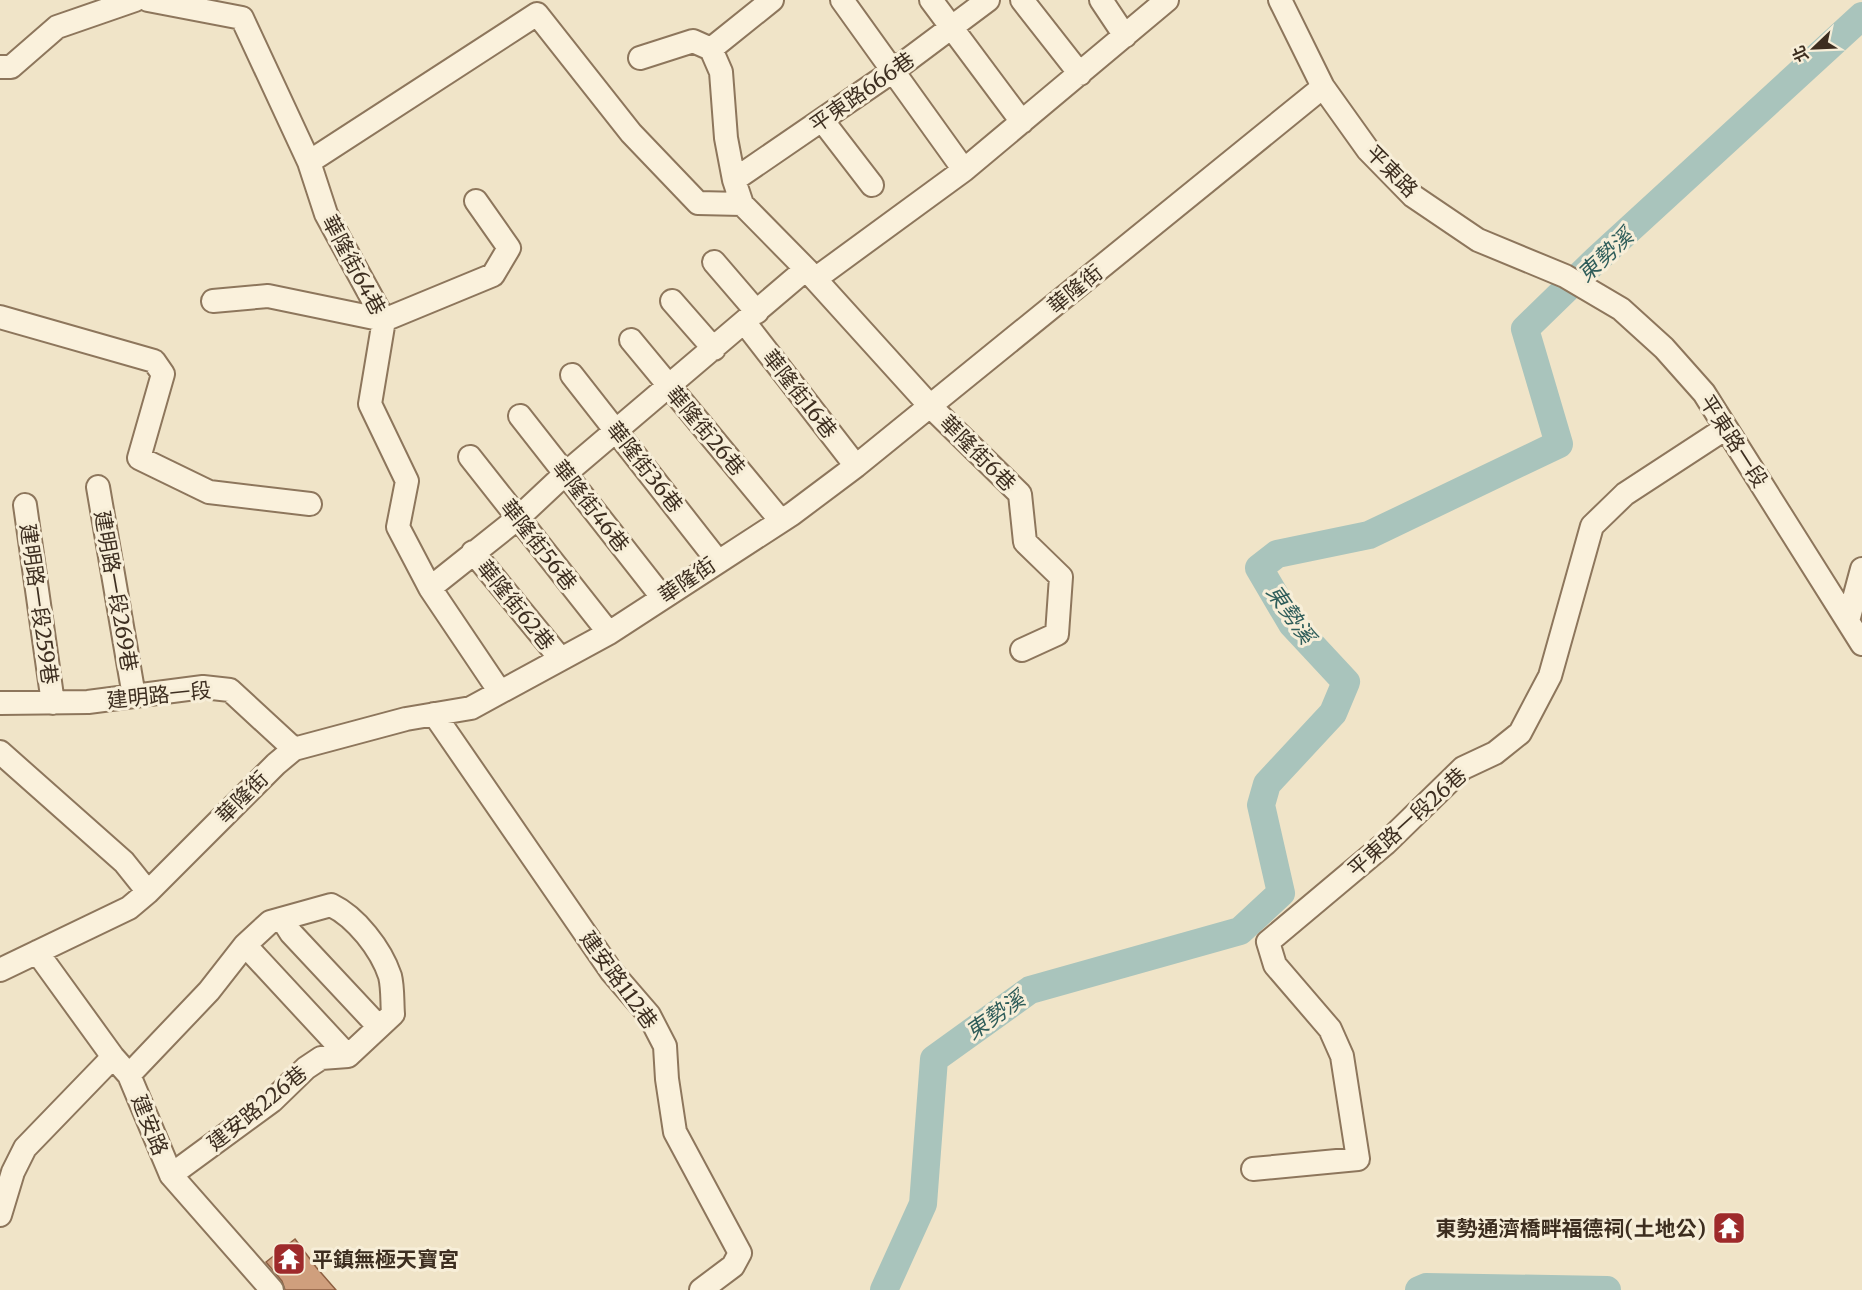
<svg xmlns="http://www.w3.org/2000/svg" width="1862" height="1290" font-family="Merriweather,'Noto Sans TC',serif">
<style>
.lines{fill:none;stroke-linecap:round;stroke-linejoin:round}
.river{stroke:#a9c4bc;stroke-width:28}
.building{fill:#cf9f7d;stroke:#8d5f41;stroke-width:1.5}
.minor-casing{stroke:#8d765c;stroke-width:26}
.minor{stroke:#faf1dc;stroke-width:22}
.labels{text-anchor:middle;dominant-baseline:central;stroke-width:6;stroke-linejoin:round;paint-order:stroke}
.street-label{font-size:21px;fill:#3d2e20;stroke:#f7eed8}
.poi-label{font-size:21px;font-weight:bold;fill:#3d2e20;stroke:#f7eed8;text-anchor:end}
.water-label{font-size:22px;font-style:italic;fill:#2f5d5a;stroke:#f7eed8}
</style>
<rect width="100%" height="100%" fill="#f0e4c8"/>
<g class="lines">
<path class="river" d="M884,1290l39,-86 11,-145 96,-69 210,-59 41,-38 -20,-88 6,-21 66,-71 13,-31 -54,-58 -33,-56 18,-14 92,-19 190,-91 -34,-115 72,-70 265,-243
M1419,1290l7,-3 181,3"/>
</g>
<path class="building" d="M295,1239l21,28 20,23h-51l-3,-9 -16,-19z"/>
<g class="lines">
<g class="minor-casing">
<path id="minor" d="M148,0l94,18 67,144 17,52 58,106 -14,84 37,77 -9,46 32,61 70,104
M842,0l122,170
M931,0l91,122
M1022,0l58,74
M1101,0l24,36
M1280,0l43,87 45,63 45,46 65,44 87,36 56,33 43,39 40,45 158,251
M711,49l61,-49
M640,58l53,-17 18,8 10,23 5,66 8,42 8,24 64,65 125,138 89,87 5,48 36,35 -4,57 -35,16
M0,67h11l46,-40 78,-27
M822,120l50,65
M309,162l228,-148 94,119 67,70 44,1
M734,180l159,-109 95,-71
M714,262l43,50
M815,279l149,-109 203,-170
M213,301l55,-5 116,24 109,-45 16,-27 -33,-47
M672,301l42,48
M0,317l154,44 9,13 -24,84 70,34 101,12
M745,323l111,143
M631,340l150,181
M572,375l145,185
M520,416l142,181
M470,457l139,176
M98,487l36,209
M25,505l28,198
M473,552l87,106
M430,588l88,-70 48,-45 240,-204
M1848,621l14,-52
M0,703l88,-1 115,-15 27,3 64,59
M434,714l177,257 38,44 16,31 2,33 8,53 65,121 -7,13 -32,24
M0,752l124,110 24,30
M282,919l9,14 88,94
M245,945l103,111
M37,952l76,105 16,18 42,100 101,115
M0,970l129,-62 19,-16 128,-128 18,-15 112,-30 65,-11 138,-75 183,-119 64,-48 467,-379
M129,1075l80,-84 36,-46 25,-23 61,-17c25,12 50,44 59,71 3,12 2,26 3,38l-45,42 -27,2 -15,10 -34,33 -101,74
M1253,1169l105,-10 -16,-103 -12,-27 -55,-64 -7,-23 118,-99 77,-75 32,-15 25,-20 30,-57 42,-150 33,-32 101,-66
M0,1215l13,-43 12,-24 88,-91"/>
</g>
<use href="#minor" class="minor"/>
</g>
<defs>
<g id="temple-square" transform="scale(1.725)"><rect x="-9" y="-9" width="18" height="18" rx="4" fill="#9e2a2b" stroke="#f7eed8"/><path d="M0-6L5-2H3V0L6.5 2.5H4V6H1.5V3h-3V6H-4V2.5H-6.5L-3 0V-2H-5Z" fill="#fff"/></g>
</defs>
<g fill-rule="evenodd">
<use href="#temple-square" x="1729" y="1228"/>
<use href="#temple-square" x="289" y="1259"/>
</g>
<g class="labels">
<g class="street-label">
<text transform="translate(862 92) rotate(-35)">平東路666巷</text>
<text transform="translate(1392 171) rotate(45)">平東路</text>
<text transform="translate(354 265) rotate(62)">華隆街64巷</text>
<text transform="translate(1075 289) rotate(-39)">華隆街</text>
<text transform="translate(800 394) rotate(52)">華隆街16巷</text>
<text transform="translate(706 431) rotate(50)">華隆街26巷</text>
<text transform="translate(1734 441) rotate(57)">平東路一段</text>
<text transform="translate(978 453) rotate(45)">華隆街6巷</text>
<text transform="translate(645 467) rotate(52)">華隆街36巷</text>
<text transform="translate(591 506) rotate(52)">華隆街46巷</text>
<text transform="translate(539 545) rotate(52)">華隆街56巷</text>
<text transform="translate(687 580) rotate(-34)">華隆街</text>
<text transform="translate(116 591) rotate(80)">建明路一段269巷</text>
<text transform="translate(39 604) rotate(82)">建明路一段259巷</text>
<text transform="translate(516 605) rotate(51)">華隆街62巷</text>
<text transform="translate(159 695) rotate(-6)">建明路一段</text>
<text transform="translate(242 797) rotate(-45)">華隆街</text>
<text transform="translate(1407 822) rotate(-42)">平東路一段26巷</text>
<text transform="translate(619 980) rotate(54)">建安路112巷</text>
<text transform="translate(257 1108) rotate(-39)">建安路226巷</text>
<text transform="translate(150 1125) rotate(68)">建安路</text>
</g>
<g class="poi-label">
<text x="1706" y="1228">東勢通濟橋畔福德祠(土地公)</text>
<text x="312" y="1259" text-anchor="start">平鎮無極天寶宮</text>
</g>
<g class="water-label">
<text transform="translate(1605 255) rotate(-43)">東勢溪</text>
<text transform="translate(1291 614) rotate(55)">東勢溪</text>
<text transform="translate(995 1015) rotate(-35)">東勢溪</text>
</g>
</g>
<g transform="translate(1814 48) rotate(247)" stroke="#f7eed8" stroke-width="4.5" paint-order="stroke">
<path d="M0-4.5L10 22L0 15L-10 22Z" fill="#3d2e20"/>
<text y="-9" font-size="16" font-weight="bold" text-anchor="middle" fill="#3d2e20">北</text>
</g>
</svg>
